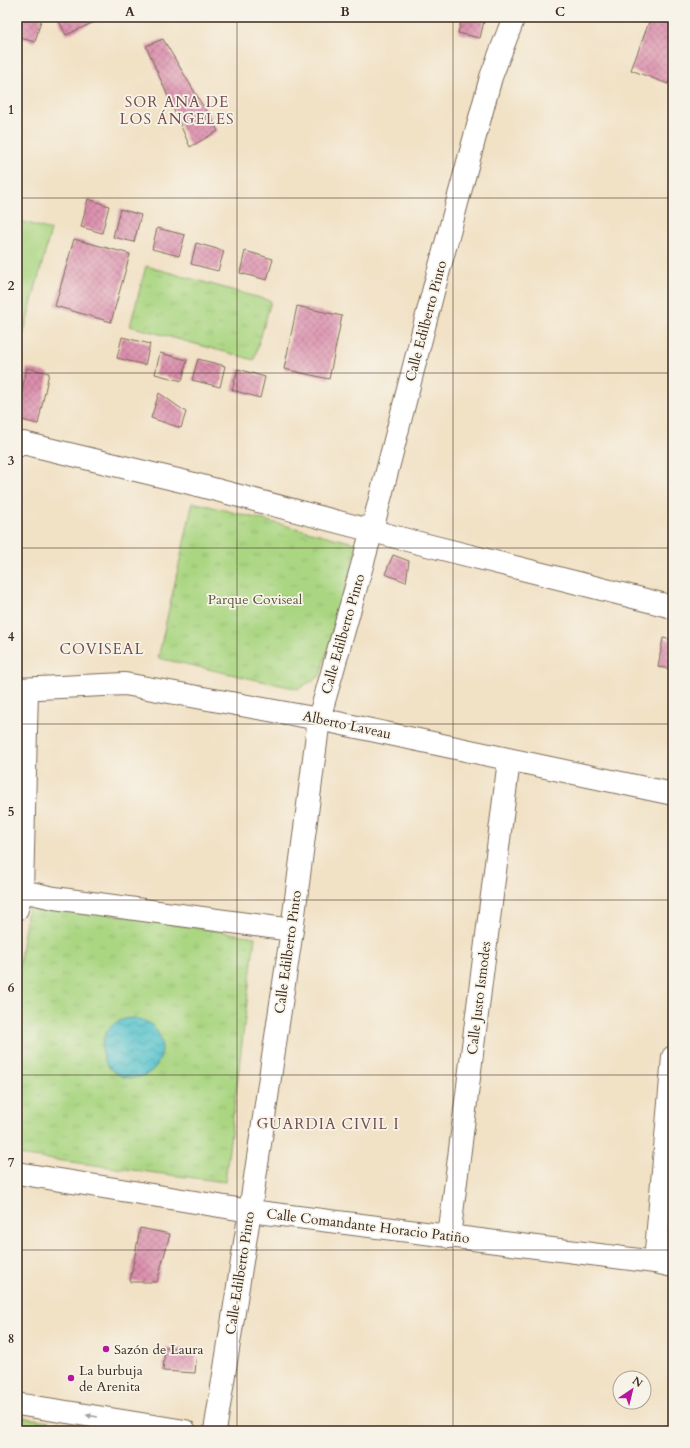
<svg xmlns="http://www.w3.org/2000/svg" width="690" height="1448" font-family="Cardo,serif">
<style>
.grass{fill:#aad682;stroke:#728050}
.park{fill:url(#park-tufts);stroke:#728050}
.water{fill:url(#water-waves);stroke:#487676}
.building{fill:url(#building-cross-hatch)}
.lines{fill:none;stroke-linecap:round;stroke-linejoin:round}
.street-casing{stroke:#7b6a58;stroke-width:24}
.secondary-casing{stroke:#7b6a58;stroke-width:24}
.primary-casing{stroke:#7b6a58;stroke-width:24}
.street{stroke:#fff;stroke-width:22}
.secondary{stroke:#fff;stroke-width:22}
.primary{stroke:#fff;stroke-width:22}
.oneway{fill:#a79f9a}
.grid{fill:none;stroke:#3b2a1e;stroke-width:1;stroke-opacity:0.55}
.poi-dot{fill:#b5179e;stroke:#f7f3e8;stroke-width:1.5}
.labels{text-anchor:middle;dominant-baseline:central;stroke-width:3.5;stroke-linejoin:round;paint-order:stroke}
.street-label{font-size:14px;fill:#3b2a1e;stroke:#f7f3e8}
.park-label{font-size:14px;fill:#575537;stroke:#f7f3e8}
.poi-label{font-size:14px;fill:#3b2a1e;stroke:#f7f3e8;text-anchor:start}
.neighbourhood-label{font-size:15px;letter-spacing:1px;fill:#734d50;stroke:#f7f3e8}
.neatline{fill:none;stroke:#3b2a1e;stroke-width:1.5}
.grid-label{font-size:13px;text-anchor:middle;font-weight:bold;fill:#3b2a1e}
</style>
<defs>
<pattern id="park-tufts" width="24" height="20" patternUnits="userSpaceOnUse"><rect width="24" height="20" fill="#aad682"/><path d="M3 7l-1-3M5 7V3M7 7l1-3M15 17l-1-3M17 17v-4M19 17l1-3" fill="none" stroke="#93b870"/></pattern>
<pattern id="water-waves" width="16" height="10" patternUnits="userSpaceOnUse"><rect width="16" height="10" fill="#56c3cd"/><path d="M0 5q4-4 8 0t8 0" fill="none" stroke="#489fa6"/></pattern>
<pattern id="building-cross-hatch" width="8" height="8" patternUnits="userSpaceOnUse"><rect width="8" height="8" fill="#dc8fad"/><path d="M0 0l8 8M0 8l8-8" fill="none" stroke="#b4758c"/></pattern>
</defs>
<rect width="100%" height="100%" fill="#f7f3e8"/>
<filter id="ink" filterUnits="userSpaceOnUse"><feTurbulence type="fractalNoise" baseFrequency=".025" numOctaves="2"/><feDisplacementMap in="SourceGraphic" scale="8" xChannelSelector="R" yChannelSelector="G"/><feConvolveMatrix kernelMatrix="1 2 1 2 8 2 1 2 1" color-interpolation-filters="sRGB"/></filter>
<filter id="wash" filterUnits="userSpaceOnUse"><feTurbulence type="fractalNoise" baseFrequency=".012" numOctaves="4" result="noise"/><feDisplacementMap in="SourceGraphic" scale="16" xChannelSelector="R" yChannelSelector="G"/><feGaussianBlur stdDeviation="0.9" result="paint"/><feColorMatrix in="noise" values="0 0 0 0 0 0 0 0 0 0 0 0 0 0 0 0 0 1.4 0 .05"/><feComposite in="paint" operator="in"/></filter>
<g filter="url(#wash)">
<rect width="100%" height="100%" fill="#f1e1c5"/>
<path class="grass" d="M17,220l34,10 -28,105 -6,-2z
M17,1417l32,4 -1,10 -31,-1z"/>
<path class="park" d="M146,266l125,35 -17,59 -124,-34z
M193,502l165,42 -38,132 -22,13 -140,-31z
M29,901l226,36 -30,245 -208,-27v-177z"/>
<path class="water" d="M102 1048a30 30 0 1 1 60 0a30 30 0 1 1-60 0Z"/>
<g id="blocks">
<path class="building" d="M17,17h25l-7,25 -18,-5z
M57,17h48l-39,18z
M462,17h23l-5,21 -22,-5z
M651,17h22v53l-5,14 -37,-14z
M163,39l55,92 -28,16 -44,-101z
M88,199l21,7 -7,27 -21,-6z
M120,209l21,6 -7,27 -21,-5z
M157,228l28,7 -6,21 -27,-7z
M74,239l56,15 -19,68 -56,-16z
M196,243l28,8 -6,20 -27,-7z
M245,251l28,8 -6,21 -27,-7z
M297,306l45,10 -13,63 -45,-10z
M122,337l28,7 -5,21 -28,-7z
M160,353l27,7 -5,21 -27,-7z
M198,359l27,7 -5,21 -28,-7z
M27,368l22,5 -11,51 -21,-5v-6z
M238,369l27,8 -5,21 -28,-8z
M159,393l27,19 -5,16 -30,-10z
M393,555l16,6 -3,21 -21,-8z
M663,638l10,2 -1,29 -14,-2z
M140,1228l30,6 -13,48h-27z
M165,1347l32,3 -2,23 -32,-2z"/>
</g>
</g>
<g filter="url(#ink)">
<use href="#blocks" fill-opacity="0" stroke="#7b6a58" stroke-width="1"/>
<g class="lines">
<g class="street-casing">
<path id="street" d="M17,446l6,-3 163,39 225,59 262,66
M22,891l32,7 238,32
M17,909l5,-18 5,-201
M17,1173l233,38 405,51 18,4
M449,1237l60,-477
M655,1262l18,-205
M215,1431l35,-220 42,-281 27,-211 53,-189 61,-238 58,-215 23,-60"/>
</g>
<g class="secondary-casing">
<path id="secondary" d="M17,689l108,-5 194,35 354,75"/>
</g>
<g class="primary-casing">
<path id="primary" d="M17,1404l168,27"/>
</g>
<use href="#street" class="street"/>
<use href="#secondary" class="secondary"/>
<use href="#primary" class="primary"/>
</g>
<defs><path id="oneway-solid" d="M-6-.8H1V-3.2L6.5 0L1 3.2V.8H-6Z"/></defs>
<use class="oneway" href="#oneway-solid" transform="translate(92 1416) rotate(-171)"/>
</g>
<path class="grid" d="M237,17v1414M453,17v1414M17,198h656M17,373h656M17,548h656M17,724h656M17,900h656M17,1075h656M17,1250h656"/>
<g class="poi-dot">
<circle cx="106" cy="1349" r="4"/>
<circle cx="71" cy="1378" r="4"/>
</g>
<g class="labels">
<g class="street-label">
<text transform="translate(426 321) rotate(-75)">Calle Edilberto Pinto</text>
<text transform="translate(343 634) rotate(-74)">Calle Edilberto Pinto</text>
<text transform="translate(347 725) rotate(12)">Alberto Laveau</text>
<text transform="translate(288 952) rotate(-82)">Calle Edilberto Pinto</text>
<text transform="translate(479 998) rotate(-83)">Calle Justo Ismodes</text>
<text transform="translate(368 1226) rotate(7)">Calle Comandante Horacio Patiño</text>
<text transform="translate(240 1273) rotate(-81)">Calle Edilberto Pinto</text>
</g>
<g class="park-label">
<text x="255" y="599">Parque Coviseal</text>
</g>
<g class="poi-label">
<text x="114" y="1349">Sazón de Laura</text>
<text x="79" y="1370">La burbuja<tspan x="79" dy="16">de Arenita</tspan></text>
</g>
<g class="neighbourhood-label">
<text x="177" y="102">SOR ANA DE<tspan x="177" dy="17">LOS ÁNGELES</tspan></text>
<text x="102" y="649">COVISEAL</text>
<text x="328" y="1124">GUARDIA CIVIL I</text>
</g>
</g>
<rect width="690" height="1448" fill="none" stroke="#f7f3e8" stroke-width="44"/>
<g transform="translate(632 1390) rotate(35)"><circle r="19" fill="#f7f3e8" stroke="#aca397"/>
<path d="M0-3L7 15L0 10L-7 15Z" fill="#b5179e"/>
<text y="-6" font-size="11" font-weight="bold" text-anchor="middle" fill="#3b2a1e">N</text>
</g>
<rect x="22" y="22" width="646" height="1404" class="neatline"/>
<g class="grid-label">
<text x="130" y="16">A</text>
<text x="345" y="16">B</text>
<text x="560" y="16">C</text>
<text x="11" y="114">1</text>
<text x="11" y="290">2</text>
<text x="11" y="465">3</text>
<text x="11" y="641">4</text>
<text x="11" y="816">5</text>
<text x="11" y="992">6</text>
<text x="11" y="1167">7</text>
<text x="11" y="1343">8</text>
</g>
</svg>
